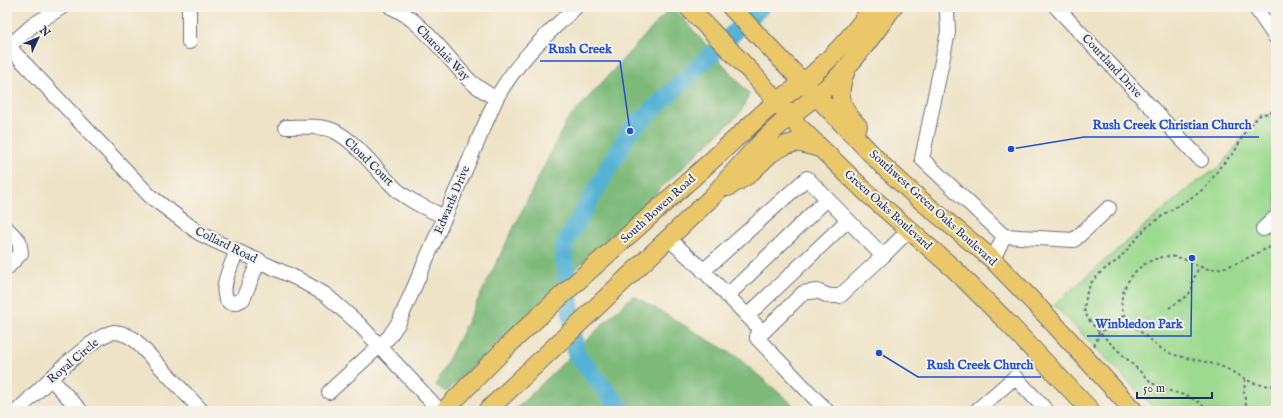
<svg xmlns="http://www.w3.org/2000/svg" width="1283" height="418" font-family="'IM FELL English',serif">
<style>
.green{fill:#9cda8f;stroke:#5c8476}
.forest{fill:#7dba7a;stroke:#4c746c}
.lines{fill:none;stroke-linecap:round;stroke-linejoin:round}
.river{stroke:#57b3d5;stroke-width:18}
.minor-casing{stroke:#656e82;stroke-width:16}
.major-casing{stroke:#656e82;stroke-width:20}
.path{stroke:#656e82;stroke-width:2;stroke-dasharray:3 3;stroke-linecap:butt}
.minor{stroke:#fff;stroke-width:14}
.major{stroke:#eac769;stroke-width:18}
.labels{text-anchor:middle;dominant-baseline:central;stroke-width:4;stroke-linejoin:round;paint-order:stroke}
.street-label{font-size:12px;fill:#1b2f5e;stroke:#f7f3e8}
.leader{fill:none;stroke:#1d4ed8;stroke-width:1.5}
.callout-dot{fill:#1d4ed8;stroke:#f7f3e8;stroke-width:1.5}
.callout-label{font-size:13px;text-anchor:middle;font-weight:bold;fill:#1d4ed8;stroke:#f7f3e8;stroke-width:4;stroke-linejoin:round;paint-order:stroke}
</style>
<rect width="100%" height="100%" fill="#f7f3e8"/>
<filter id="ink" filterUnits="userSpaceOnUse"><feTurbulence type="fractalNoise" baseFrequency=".025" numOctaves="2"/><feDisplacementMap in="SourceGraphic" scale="8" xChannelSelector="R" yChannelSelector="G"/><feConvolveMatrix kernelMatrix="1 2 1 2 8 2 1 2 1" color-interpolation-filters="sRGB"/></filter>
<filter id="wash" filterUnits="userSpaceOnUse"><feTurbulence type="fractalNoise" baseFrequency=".012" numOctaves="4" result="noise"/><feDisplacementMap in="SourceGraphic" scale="16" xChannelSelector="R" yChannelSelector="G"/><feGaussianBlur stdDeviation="0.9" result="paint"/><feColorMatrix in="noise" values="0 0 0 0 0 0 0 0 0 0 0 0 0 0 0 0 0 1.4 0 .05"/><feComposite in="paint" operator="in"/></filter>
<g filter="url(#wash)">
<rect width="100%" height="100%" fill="#eee3c6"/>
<path class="green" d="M1260,115h16v296h-119l-103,-106 137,-119 29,-19z"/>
<path class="forest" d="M671,7h2l76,87 -9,19 -294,279 -10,-7 130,-263z
M633,295l104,62 63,54h-286z"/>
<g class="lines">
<path class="river" d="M623,411l-47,-57 -13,-107 67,-116 131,-124"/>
</g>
</g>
<g filter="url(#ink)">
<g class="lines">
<g class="minor-casing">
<path id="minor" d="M391,7c30,12 56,51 79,74 8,7 17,12 26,18
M945,7l2,4 1,21 -26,127 82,77 -8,17 -4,6
M1056,7l145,153
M1255,7l21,31
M189,42v-35
M7,45l143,151 49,37 18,9 81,37 28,16 33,29 81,87
M8,47l25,-22 29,-18
M286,127c15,0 32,-2 46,3 24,10 45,42 65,60 14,12 31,19 48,27
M7,229l12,12 2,12 -14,15
M1263,229l13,-12
M1004,236l70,4 35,-32
M669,239l32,29 57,59 -1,11 70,73
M237,251c-5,13 -20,40 -8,51l6,1 8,-4 16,-39
M703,271l104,-93 76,78 26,-26
M727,296l100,-97
M747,316l101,-96
M757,338l46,-45 14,-2 12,5h11l43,-40
M51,379l30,32
M329,392l60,-55 10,-15 97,-223c20,-37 50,-64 80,-92
M17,411c18,-17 76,-77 97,-79 8,0 14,4 20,7l68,72
M976,411l39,-34 32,34"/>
</g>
<g class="major-casing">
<path id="major" d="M688,7l65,67 47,54 68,66 86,75 51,51 86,91
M731,7l154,161 32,29 75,62 54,56 88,96
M847,68c-11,24 -8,39 11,58
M728,187l20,-12 23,-22 15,-8 11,-3 23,6
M444,411c25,-26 50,-52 76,-77 79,-74 161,-144 240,-218 15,-14 34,-26 50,-39 21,-19 47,-46 62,-70
M487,411l226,-215c22,-25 44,-52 69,-73 17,-15 36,-27 52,-42 23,-23 41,-48 59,-74"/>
</g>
<path class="path" d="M1276,245c-21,7 -42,24 -65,24 -11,0 -19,-7 -28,-10 -13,-6 -30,-1 -41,7 -12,8 -25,30 -19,45 3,10 34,36 44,41 16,7 36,8 53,14 22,8 30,22 56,19
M1169,308l18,-12 5,-6v-7l7,-16
M1094,346l3,-6 2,-8 7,-3 5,-1 14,-14
M1245,379l-1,14 3,18
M1208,411l-8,-8 -12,-7 -22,-6 -14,-7 -51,-49 -13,-15 -4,-10 3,-17 4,-9 11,-12 16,-11 28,-32 20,-15 31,-19 11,-9 12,-18 15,-16 12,-23 13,-13 16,-4"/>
<use href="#minor" class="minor"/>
<use href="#major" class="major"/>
</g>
</g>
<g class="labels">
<g class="street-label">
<text transform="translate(443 53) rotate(46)">Charolais Way</text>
<text transform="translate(1112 66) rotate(47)">Courtland Drive</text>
<text transform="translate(369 162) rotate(44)">Cloud Court</text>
<text transform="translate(452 200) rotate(-67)">Edwards Drive</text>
<text transform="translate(933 208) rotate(42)">Southwest Green Oaks Boulevard</text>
<text transform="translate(658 209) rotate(-42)">South Bowen Road</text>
<text transform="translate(888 210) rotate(42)">Green Oaks Boulevard</text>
<text transform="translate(226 245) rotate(26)">Collard Road</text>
<text transform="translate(73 361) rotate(-40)">Royal Circle</text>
</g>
</g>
<path class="leader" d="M630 131L620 61H540M1011 149L1084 137H1259M1192 258L1191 336H1087M879 353L918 377H1041"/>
<g class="callout-dot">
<circle cx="630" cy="131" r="4"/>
<circle cx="1011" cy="149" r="4"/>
<circle cx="1192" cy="258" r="4"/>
<circle cx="879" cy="353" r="4"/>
</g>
<g class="callout-label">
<text x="580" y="53">Rush Creek</text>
<text x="1172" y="129">Rush Creek Christian Church</text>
<text x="1139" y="328">Winbledon Park</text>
<text x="980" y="369">Rush Creek Church</text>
</g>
<rect width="1283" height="418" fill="none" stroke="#f7f3e8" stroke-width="24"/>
<g transform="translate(38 38) rotate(46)" stroke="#f7f3e8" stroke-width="3" paint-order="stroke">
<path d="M0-3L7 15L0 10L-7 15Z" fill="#1b2f5e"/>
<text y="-6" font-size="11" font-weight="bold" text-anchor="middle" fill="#1b2f5e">N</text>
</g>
<path d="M1137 392v6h75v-6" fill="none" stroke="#1b2f5e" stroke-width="2"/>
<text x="1143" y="392" font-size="12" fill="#1b2f5e" stroke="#f7f3e8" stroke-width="3" paint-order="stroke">50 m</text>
</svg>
